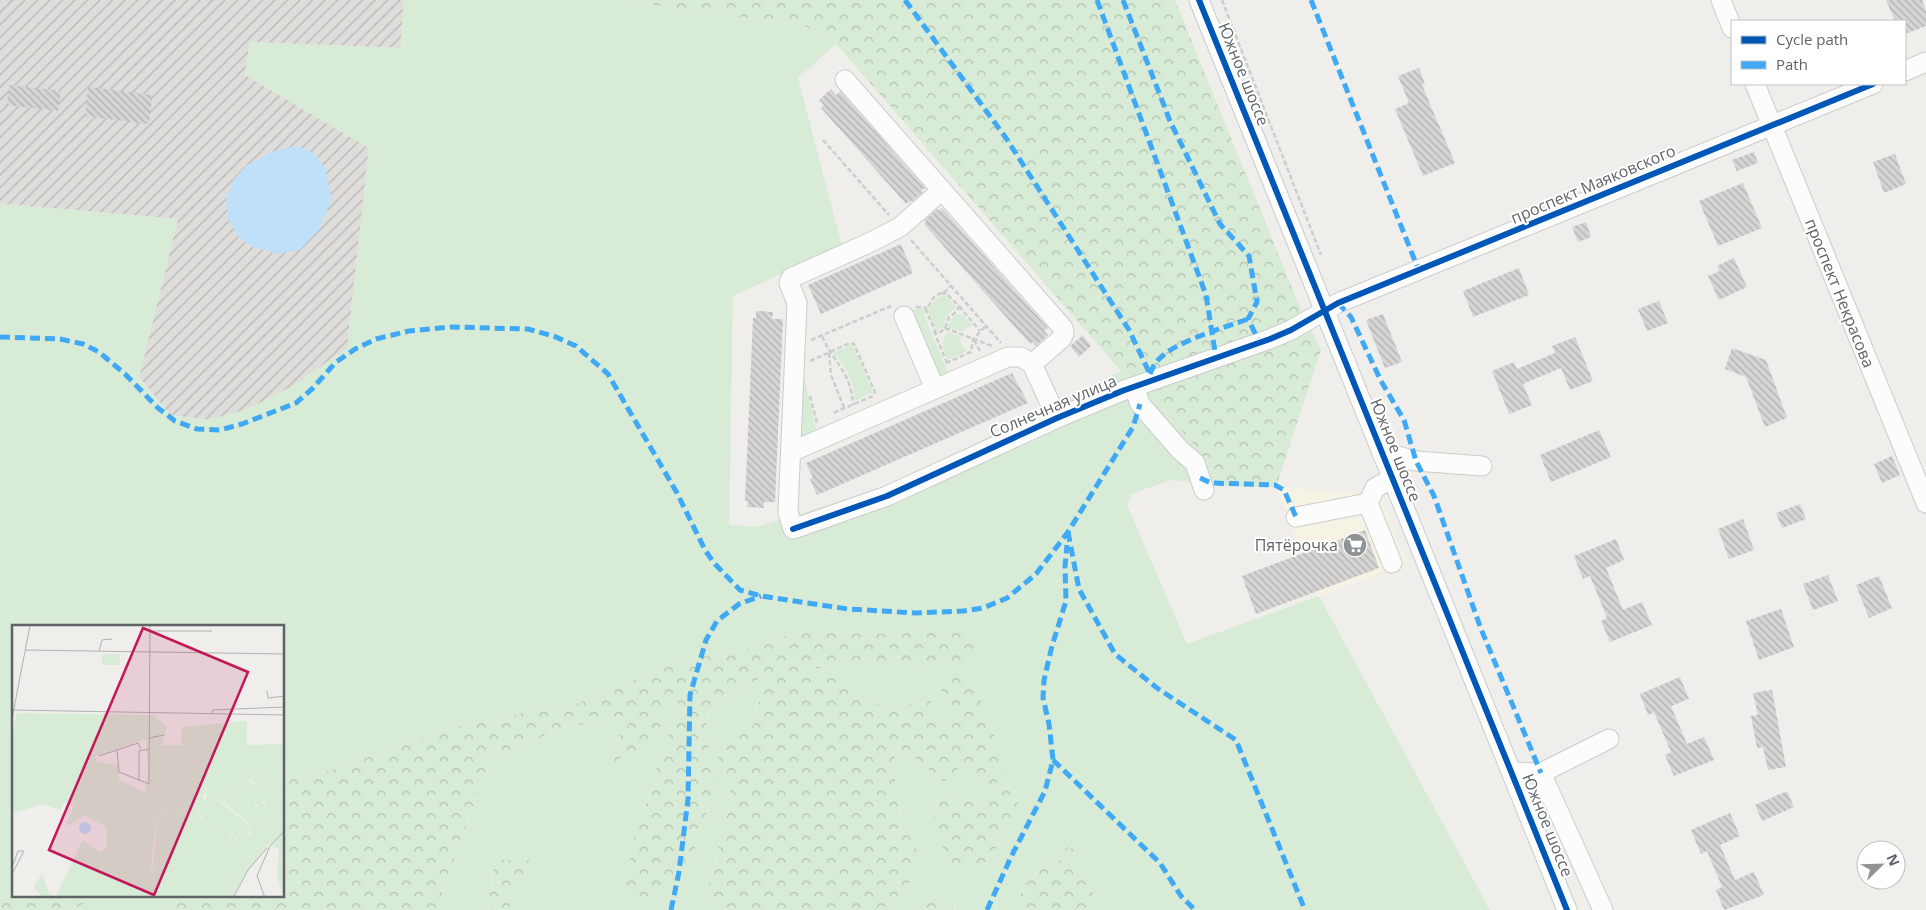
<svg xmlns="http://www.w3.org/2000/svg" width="1926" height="910" font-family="'Open Sans',sans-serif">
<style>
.commercial{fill:#f7f3e4}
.industrial{fill:url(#industrial-furrows)}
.green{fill:#d8ebd6;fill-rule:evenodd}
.forest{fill:url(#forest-crowns)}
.water{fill:#bfe0f9}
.building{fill:url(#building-back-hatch)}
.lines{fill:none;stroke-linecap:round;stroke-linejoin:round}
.minor-casing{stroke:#cbcccc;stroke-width:21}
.path{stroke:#cacfcc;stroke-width:2.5;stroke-dasharray:5 2.5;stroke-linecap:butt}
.minor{stroke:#fdfcfc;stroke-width:19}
.quiet{stroke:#3fa9f5;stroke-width:5;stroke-dasharray:10 5;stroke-linecap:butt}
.cycleway-casing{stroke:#fff;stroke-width:9}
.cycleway{stroke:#0057b8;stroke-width:6}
.labels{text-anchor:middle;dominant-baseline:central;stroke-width:4;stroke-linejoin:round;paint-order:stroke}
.street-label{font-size:16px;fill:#5f6368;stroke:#fff}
.poi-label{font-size:16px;fill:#5f6368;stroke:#fff;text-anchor:end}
.inset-road{fill:none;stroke:#b1b2b2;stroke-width:1}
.view{fill:#c2185b;fill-opacity:0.15;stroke:#c2185b;stroke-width:2.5}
.inset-edge{fill:none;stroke:#5f6368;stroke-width:2.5}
</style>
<defs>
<pattern id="industrial-furrows" width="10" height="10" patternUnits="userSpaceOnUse" patternTransform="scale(1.25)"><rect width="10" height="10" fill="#dfddda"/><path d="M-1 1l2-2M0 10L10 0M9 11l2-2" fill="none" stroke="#b8b7b5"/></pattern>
<pattern id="forest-crowns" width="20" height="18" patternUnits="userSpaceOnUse" patternTransform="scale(1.25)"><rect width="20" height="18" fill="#d8ebd6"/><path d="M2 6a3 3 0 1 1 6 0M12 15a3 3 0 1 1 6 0" fill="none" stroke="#b2c2b1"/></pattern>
<pattern id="building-back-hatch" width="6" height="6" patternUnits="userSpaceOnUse" patternTransform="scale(1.25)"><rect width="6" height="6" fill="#d6d5d3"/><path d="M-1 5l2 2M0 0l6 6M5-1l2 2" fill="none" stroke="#b1b0af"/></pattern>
</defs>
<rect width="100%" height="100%" fill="#efeeea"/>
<path class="commercial" d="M1276,487l103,8 27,68 -87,33z"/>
<path class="industrial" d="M0,0h404l-3,48 -151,-6 -5,33 124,73 -22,200 -54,38 -47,24 -38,10 -38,-5 -31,-38 39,-158 -178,-15z"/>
<path class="green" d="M404,0h214l187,26 31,18 -38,34 44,168 -109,50 -4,229 27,2 128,-39 67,-32 170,-85 42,39 33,37 28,39 -54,-6 -38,14 -5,11 60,139 132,-48 171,314h-395l3,-6 -20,-39 -5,-16 -7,-2 -4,13c-30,7 -35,24 -49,50h-56l-21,-14 -25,14h-30l22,-19 7,-10 8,-26 -8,-27 -8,-10 -10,-53 4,-12 15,1 32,28 17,-19 12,6 7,11 25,-28c-5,-8 -10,-16 -14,-24 -10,-22 -12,-41 -33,-57l-5,41 -8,10 -12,-8 -1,-13 -41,5 -13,-3 -20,-16 -52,-17 67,-11 55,9 1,-41 -25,7 -94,-1 -36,5 -12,7 -65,13 -38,12 -87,36 -28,-1 -37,13 -53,9 -124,44 -45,8v-153h-270v266l-14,7v-695l178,15 -39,159 31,37 38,5 38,-10 47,-24 54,-38 22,-200 -124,-73 5,-33 150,6zM1006,785l7,3 -1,43 -12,4 -8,25 -58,-46 5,-13 19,-6 12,6 13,1z
M942,295l4,1 10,11 -9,9 -4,12 -6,3 -9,-20 8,-12z
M909,309h15l1,8 24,58 -8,2 -4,-3z
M956,314l7,1 10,11 -5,1 -6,5 -15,-5 4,-8z
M948,332l12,4 1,8 7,7 -19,8 -2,-1c-4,-10 -7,-17 1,-26z
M851,345l2,1 20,46 -18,9c-1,-18 -8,-35 -22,-48z
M802,368l15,65 -14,4 -4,-3z
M761,677l5,8 -8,19 -4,21 -25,64 3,8 -27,103 13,6 3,4h-212l2,-15 14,-23 3,-13 -35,12 -5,39h-49l4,-20 49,-136 19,4 34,-23 24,-10 41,-2 12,-7h13l-25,32 4,14 11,-7h14l23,-32 2,-15 11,-8 10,9 -23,37 -10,41 -15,39 56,29 5,-25 12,-23 5,-26 -10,-52 3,-13 7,-12 11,-8z
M97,896h60l6,14h-91z"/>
<path class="forest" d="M618,0h557l122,300 24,50 -45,137 -52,-1 -28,-39 -33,-37 -42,-39 -285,-327 -31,-18z
M928,627l40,5 12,8 -3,14 -23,10 -27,4 -55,-9 -65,11 26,4 24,13 20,16 13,3 41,-5 2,13 11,8 8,-10 -13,-25 5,-13 13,-3 11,8 14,24 8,25 14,24 -2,27 -11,8 -12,-7 -7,-11 -12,-6 -5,13 -12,6 -32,-28 -15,-1 -4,12 10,53 8,10 8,27 -8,26 -7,10 -22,19h-160l-3,-4 -13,-6 27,-103 -14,-40 2,-14 4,-6 20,-4 10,-8 4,-21 7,-19 -4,-8c-18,11 -42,17 -52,37 -10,22 7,45 6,67 0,21 -11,33 -17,51 -2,7 -2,15 -5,22 -3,7 -11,15 -15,22 -18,23 -24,31 -53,21v-15l12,-56 15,-39 10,-41 23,-36 -10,-10 -11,8 -2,15 -13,24 -11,8h-13l-11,7 -4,-14 25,-32h-13l-11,7 -42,2 -24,10 -34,23 -19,-4 -49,136 -4,20h-276l-6,-14h127v-117l45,-8 124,-44 53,-9 37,-13 28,1 87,-36 38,-12 65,-13 12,-7 36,-5 94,1z
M1005,785l8,3 4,6 1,26 -6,11 -12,4 -8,25 -26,7 -13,-3c-14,-23 -25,-36 -14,-63l19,-6 12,6 13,1z
M1066,847l7,2 5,16 20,39 -3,6h-82c14,-27 19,-42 49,-50z
M529,859l-4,13 -14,23 -2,15h-21l5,-39 8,-11z
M14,892v4h83l-25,14h-72v-11z
M936,896l21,14h-46z"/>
<path class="water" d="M297,146l15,6 13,15 7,32 -13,30 -19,21 -23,4 -24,-7 -14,-9 -11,-19 -2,-21 8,-19 12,-13 28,-15z"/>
<path class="building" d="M1886,0h36l4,11v15l-21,8v-13h-10z
M1419,68l6,16 -3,1 33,78 -32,13 -28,-67 14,-6 -11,-27z
M9,85l52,6 -3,20 -51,-6z
M88,87l64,8 -3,29 -64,-8z
M831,89l5,6 4,-4 85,97 -4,2 2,2 -13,11 -1,-2 -3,3 -85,-96 3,-3 -5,-5z
M1754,152l4,11 -21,8 -5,-11z
M1895,154l11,30 -22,9 -11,-31z
M1743,183l19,45 -44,18 -19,-45z
M942,208l106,120 -4,3 4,4 -12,11 -3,-4 -3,2 -106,-120 2,-2 -1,-2 12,-11 2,2z
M1586,222l5,15 -13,5 -6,-15z
M901,244l12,29 -92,41 -13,-29z
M1734,258l13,29 -28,13 -11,-24 12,-5 -3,-5z
M1519,268l10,27 -56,22 -10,-26z
M1659,301l9,22 -21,8 -9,-22z
M756,311l17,1 -1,7h11l-8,183h-11v6l-17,-1 1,-6h-3l8,-183h3z
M1383,314l19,48 -17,6 -19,-48z
M1083,335l8,11 -12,11 -9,-11z
M1575,337l18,44 -23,9 -9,-22 -38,16 9,21 -23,9 -17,-43 22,-9 3,7 38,-16 -3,-7z
M1732,348l34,12 21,58 -22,9 -19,-50 -21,-8z
M1012,373l16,30 -211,92 -7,-16 3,-1 -7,-15z
M1599,430l12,27 -60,25 -11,-27z
M1892,456l8,19 -18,8 -8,-19z
M1800,504l6,15 -24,9 -6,-15z
M1743,519l11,31 -25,9 -11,-30z
M1365,530l14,38 -123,46 -14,-38z
M1616,539l8,21 -18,8 17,42 19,-8 10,23 -42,17 -9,-21 6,-3 -17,-42 -7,3 -9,-23z
M1828,575l10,26 -25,9 -10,-26z
M1879,576l13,32 -23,10 -13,-33z
M1781,609l13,38 -35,13 -13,-39z
M1680,677l9,22 -18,7 16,38 17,-7 10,23 -40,16 -9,-21 6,-3 -17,-40 -6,3 -8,-21z
M1772,690l14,77 -18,3 -5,-23 -6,1 -6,-32 7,-1 -5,-22z
M1787,791l7,16 -32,14 -7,-16z
M1730,813l10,23 -20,9 15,35 19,-8 10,23 -40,15 -8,-20 6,-3 -15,-36 -6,3 -10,-24z"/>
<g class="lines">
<g class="minor-casing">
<path id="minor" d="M1199,0l368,910
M1721,0l11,28
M1905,71l21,-9
M845,80l218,248 1,5 -2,5 -30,26
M1755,84l171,419
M942,190l-42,37 -29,15 -80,36 -2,5 8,20 -9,209 5,17 94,-33 170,-78 65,-27 148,-52 21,-9 47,-27 535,-219
M904,316l31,73
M1134,387l6,17 40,46 15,13 9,27
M791,452l217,-95h13l11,7 25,54
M1382,452l34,9 66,5
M1296,517l72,-14
M1392,563l-24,-60 7,-15 18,-10
M1511,772l30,1 62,137
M1541,773l68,-34"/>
</g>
<path class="path" d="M1222,0l99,255
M823,140l66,75
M911,240l90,103
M941,293l6,1 12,12 -2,5 -8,6 -4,11 -4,4 -5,1 -10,-23 8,-13z
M944,293l7,-7
M959,306l21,25
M916,307l11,1
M945,328l47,18
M934,331l13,32
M822,336c12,28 29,35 31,69
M811,340l80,-34
M974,340l7,13
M829,353l2,22 14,35
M810,361l40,-18 4,1 21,48 -2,4 -40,17
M946,363l25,-11 2,-13 13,-13
M810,396l7,27"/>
<use href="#minor" class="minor"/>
<path class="quiet" d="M905,0l101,138 123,192 21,44
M1097,0l109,295 10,63
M1123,0l47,121 50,103 29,32 8,46 -9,17 12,24
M1311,0l108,271
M1338,303l13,14 30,64 23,39 12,41 18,35 47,133 60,144
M0,337l60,2 23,5 16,8 26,22 33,34 17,13 22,8 23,1 22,-6 54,-21 16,-14 23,-26 20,-14 21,-10 33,-8 42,-4 77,2 28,8 20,9 32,28 69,119 28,57 9,13 26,27 21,6 87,13 68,4 47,-2 20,-3 24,-10 29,-24 32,-42 65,-105 7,-23
M1150,374c2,-5 4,-10 8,-14 17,-19 66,-32 90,-41
M1200,478l11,5 64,2 9,5 12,27
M1068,532l11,57 36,65 42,34 79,52 69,170
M1053,760l107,103 21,33 14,14
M671,910l8,-38 9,-73 2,-104 16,-55 11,-19 22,-17 22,-8
M987,910l24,-53 34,-66 8,-31 -4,-36 -6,-26 1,-18 8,-34 14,-45 -1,-35 2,-21"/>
<g class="cycleway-casing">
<path id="cycleway" d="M1199,0l368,910
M793,529l94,-33 170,-78 65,-27 148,-52 21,-9 47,-27 535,-219"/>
</g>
<use href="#cycleway" class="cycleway"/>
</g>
<defs>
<g id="supermarket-disc" transform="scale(1.25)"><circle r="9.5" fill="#919496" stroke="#fff"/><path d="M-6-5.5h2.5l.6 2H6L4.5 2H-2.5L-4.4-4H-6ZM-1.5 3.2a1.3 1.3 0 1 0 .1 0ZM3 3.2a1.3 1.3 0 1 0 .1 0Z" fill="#fff"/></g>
</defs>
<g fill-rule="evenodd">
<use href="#supermarket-disc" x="1355" y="545"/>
</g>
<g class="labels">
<g class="street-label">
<text transform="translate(1244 74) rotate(68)">Южное шоссе</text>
<text transform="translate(1593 184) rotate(-23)">проспект Маяковского</text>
<text transform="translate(1840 293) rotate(68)">проспект Некрасова</text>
<text transform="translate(1053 406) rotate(-23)">Солнечная улица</text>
<text transform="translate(1396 450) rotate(68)">Южное шоссе</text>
<text transform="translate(1548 825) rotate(68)">Южное шоссе</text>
</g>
<g class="poi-label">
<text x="1338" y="545">Пятёрочка</text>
</g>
</g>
<g transform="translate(12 625)">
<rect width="272" height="272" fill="#efeeea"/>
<path d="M90,29h18v11h-18zM235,96v24l37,-1 -20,13 8,11 -6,-11 5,1 3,11 10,9v26l-2,-9 -12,-6 -11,-16 -9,-7 9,12 -2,5 -6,-5 -2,3 8,4 -1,11 9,10 7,-6 -5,13 10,-10v6l7,1v87l-7,-20 2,-28 -7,-3 -2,-7 -17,19 -6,-3 -3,12 -9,5 4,5 -11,20h-69l-1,-21 46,-1 1,-3 -4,-2 -1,-15 -4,-7 -21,-16 -2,4 15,10 7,12 -4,-1 -31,-27 2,-17h5l-3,-7 17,15v-9l-15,-9 -2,-8 24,17 17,-13 3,-8 -4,-6 -7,9 -1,-4 -15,-5 4,-14 -12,1 5,5 -13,13 7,-21 -6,5 -7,28 -9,71 3,24 -98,1 28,-58 16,12 8,-5 -1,-20 -22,-12 -15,11 -3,-3 8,-17 -9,-4 26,-43 4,-3 2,6 21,3 1,15 26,12 3,-20 -2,-33 19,-6 -3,12h19l1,-18zM224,159l12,6 15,24 -2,3 -4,-3 2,14 -40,-31 8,-6 3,6 8,-1 -5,-5zM203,175l8,2 28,23 1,7 -6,6 -9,-5v8l-5,-4 1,-6 -4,5 11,11 -1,6 -19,-14v-6l-14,-4 -10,-19 5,3 21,-6z" fill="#d8ebd6" fill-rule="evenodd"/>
<path d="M5,88l137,2 13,12 -2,6 -74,25 -31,52 -17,-6 -30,9 -1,-77zM272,119l-2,28 2,6 -10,-9 -3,-11 -5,-1 7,11 -12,-12 5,1v-6zM237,141l10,7 11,16 12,6 2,15 -7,1 -1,-7 -8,10 -2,-3 6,-10 -5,6 -4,-7 -2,4 -4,-4 -4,-10 4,-6 -18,-12 19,11v-8zM195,143l5,8v8l-12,-11 -1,-5zM157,144l3,4 -6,15 12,-11 -5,-5 12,-1 3,3 -8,11 12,1 5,8 4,-10 8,9 -5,1 -2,11 -15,8 -17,-10 -6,-8 2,8 10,5 9,11 -4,2 -18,-15 4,11 -5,-5 -2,18 31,27 4,1 -7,-12 -15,-10 1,-5 25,19 4,12 -2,8 8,1v5h-51l1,21h-6l-5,-27 5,-3 7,-75zM223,158l17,10 4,12 9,9 -2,4 -6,-4 1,15 -39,-33 6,-6 5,7 8,-1 -5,-6zM204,174l37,29 -8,10 -8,-5 -2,9 -4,-4 3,-6 -3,-1 -2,6 13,12 -3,4 -8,-2 -2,5 6,2 -8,5 -7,-4 -2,-12 7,4 2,-7 -7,-5v-6l-16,-5 -3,-13 -6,-4 7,1 6,-10 12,6zM258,214l3,1 -29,36 -11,21 -5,1 11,-21 -5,-6 2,-4 7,1 3,-13 7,3zM30,249l7,19 6,4h-13l-9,-10z" fill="#d8ebd6"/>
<path d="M67 203a6 6 0 1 1 12 0a6 6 0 1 1-12 0Z" fill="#bfe0f9"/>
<path class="inset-road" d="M138,6h62M13,25l260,4M87,26l3,-11 10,-1M255,66l1,7 17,-2M1,85l272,5M200,88l1,-3 72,-3M0,94l18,-94M137,113l15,-3M105,126l2,21 30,12 1,-159M87,131l39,-13 3,6M127,156v-30l10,-2M0,249l12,-23h-6l-5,14M221,273l15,-28 19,-22M253,273l-8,-22 13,-30 15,-16"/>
<path class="view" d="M131,3l105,44 -94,223 -105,-45z"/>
<rect width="272" height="272" class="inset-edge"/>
</g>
<rect x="1731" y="20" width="175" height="65" fill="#ffffff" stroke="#bfc1c3"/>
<rect x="1741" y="36" width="25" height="8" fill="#0057b8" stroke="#bfc1c3"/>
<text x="1776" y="45" font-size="15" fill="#5f6368">Cycle path</text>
<rect x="1741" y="61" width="25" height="8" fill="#3fa9f5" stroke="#bfc1c3"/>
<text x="1776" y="70" font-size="15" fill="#5f6368">Path</text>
<g transform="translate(1881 865) rotate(67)"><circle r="24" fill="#ffffff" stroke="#bfc1c3"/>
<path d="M0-4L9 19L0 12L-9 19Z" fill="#919496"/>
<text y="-8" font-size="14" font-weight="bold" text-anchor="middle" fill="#5f6368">N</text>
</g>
</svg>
